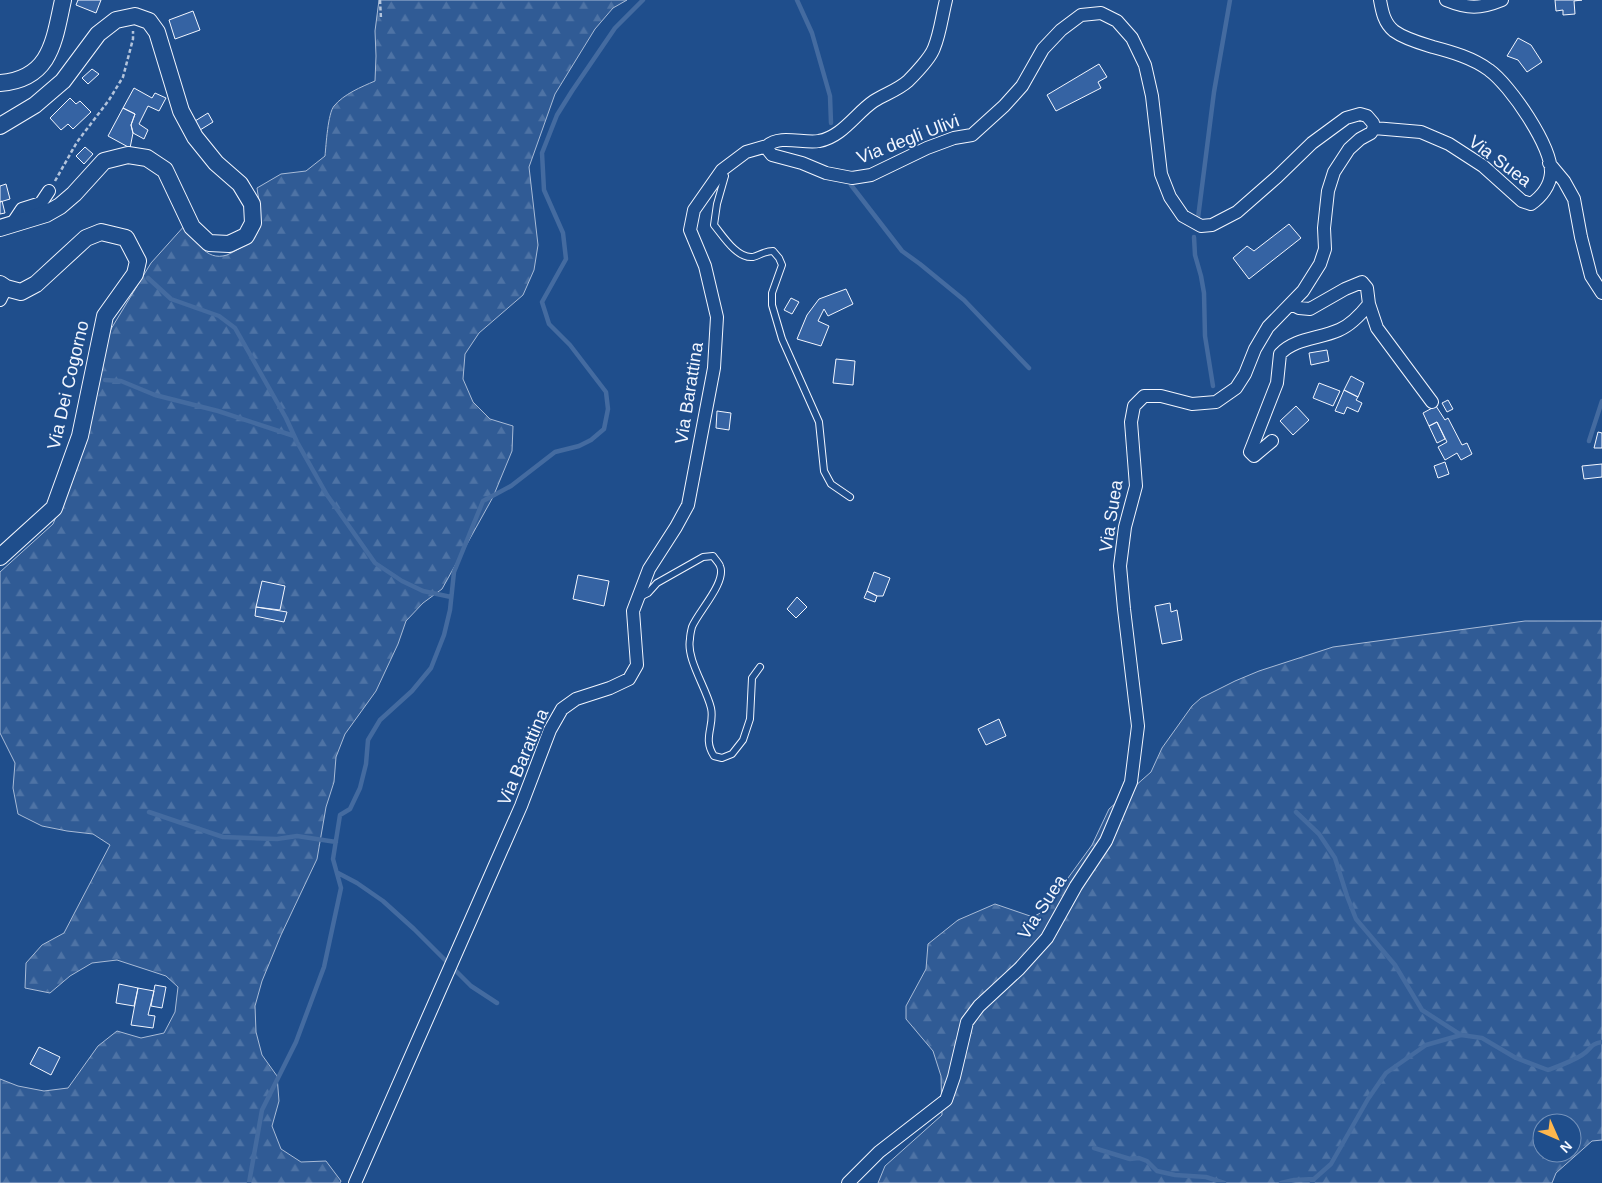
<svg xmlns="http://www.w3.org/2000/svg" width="1602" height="1183" font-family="Helvetica,sans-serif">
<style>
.forest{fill:url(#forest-firs);stroke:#a8bbd7;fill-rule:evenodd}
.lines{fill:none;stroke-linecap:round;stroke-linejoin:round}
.stream{stroke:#446ba0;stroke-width:4.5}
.building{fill:#3563a3;stroke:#f2f6ff}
.service-casing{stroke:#f2f6ff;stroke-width:8}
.minor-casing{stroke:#f2f6ff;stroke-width:14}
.tertiary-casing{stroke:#f2f6ff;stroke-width:18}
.path{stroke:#b3c4dc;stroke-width:2.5;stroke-dasharray:4 2.5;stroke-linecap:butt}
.service{stroke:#1f4e8c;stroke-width:6}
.minor{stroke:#1f4e8c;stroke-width:12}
.tertiary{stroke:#1f4e8c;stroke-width:16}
.labels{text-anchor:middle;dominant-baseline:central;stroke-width:4;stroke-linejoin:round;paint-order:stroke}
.street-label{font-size:18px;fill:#f2f6ff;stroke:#1f4e8c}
</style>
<defs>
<pattern id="forest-firs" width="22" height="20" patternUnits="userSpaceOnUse" patternTransform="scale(1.25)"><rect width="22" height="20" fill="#305b95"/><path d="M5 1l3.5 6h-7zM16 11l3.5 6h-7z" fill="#4e73a5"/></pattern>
</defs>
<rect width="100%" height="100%" fill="#1f4e8c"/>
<path class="forest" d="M379,0h248l-14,8 -18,21 -40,65 -26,73 9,78 -4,25 -11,25 -44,38 -14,21 -2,25 10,23 17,17 23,7 -1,25 -19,46 -51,92 -19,14 -17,18 -8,23 -22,47 -31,43 -9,23 -2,25 -8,25 -9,52 -36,76 -19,46 -7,25 1,26 6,23 15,21 2,25 -7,25 9,23 20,13 25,-1 15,20 -1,2h-340v-104l18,7 26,5 24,-3 30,-42 19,-15 24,7 23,-5 11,-21 3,-25 -12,-11 -49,-16 -25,3 -22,13 -20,17 -25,-5 1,-25 16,-18 22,-12 46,-88 -17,-11 -26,-3 -25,-5 -24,-12 -5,-26 2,-25 -15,-30v-161l53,-48 19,-45 27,-108 12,-42 40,-66 35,-39c9,15 19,38 41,31 7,-3 14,-8 21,-11l12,-36 -3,-20 24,-14 25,-3 19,-15c1,-11 3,-43 9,-50 10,-12 27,-19 41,-25l1,-25 -1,-25z
M1525,621h77v519l-10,1 -36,32 -4,10h-674l7,-17 57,-51 -1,-39 -8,-25 -27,-32v-13l20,-37 2,-25 30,-24 37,-16 38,13 11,-6 48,-66 17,-36 42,-37 11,-24 30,-42 9,-8 34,-17 24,-10 74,-24zM1542,1123h30v30h-30z"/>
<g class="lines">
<path class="stream" d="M797,0l15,33 18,63 1,27
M851,185l51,66 18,13 44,36 65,68
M1198,218l16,-126 16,-92
M1194,237l1,18 6,21 3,17 1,43 8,50
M148,278l23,21 48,17 16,12 51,90 11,24 30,53 48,68 27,18 21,10 28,6
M105,380l16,1 34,14 63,16 76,25
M1589,441l13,-40
M149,812l74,25 54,2 20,-3 39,6
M1296,812l23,22 16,24 12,38 9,23 39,46 27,45 39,25
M338,873l19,10 26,18 31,28 57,57 26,17
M1094,1148l36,11 9,-1 8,3 10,10 18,4 31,2 18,6
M249,1183l13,-73 34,-68 28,-75 17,-79 -8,-29 7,-44 10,-6 10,-21 6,-24 2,-24 12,-20 32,-29 19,-23 13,-33 6,-25 4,-38 29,-71 28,-15 44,-34 24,-6 12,-6 13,-11 4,-20 -2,-17 -36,-47 -21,-21 -7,-22 24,-43 -3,-26 -19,-43 -2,-37 15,-38 15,-24 43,-63 28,-28
M1281,1183l13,-3 20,-1
M1312,1183l2,-4 17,-15 37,-65 18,-26 40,-28 35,-10 21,3 34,20 32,12c11,-4 23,-8 34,-15 10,-6 7,-11 20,-13"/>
</g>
<path class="building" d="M78,0h23l-5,13 -20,-8z
M1555,0h27l-8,1 1,13 -12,1v-5l-7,1z
M193,11l7,19 -25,9 -6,-19z
M1518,38l13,7 11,17 -15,10 -9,-12 -11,-4z
M1099,64l8,13 -9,5 3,6 -45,23 -9,-16z
M92,69l7,5 -11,10 -6,-6z
M134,88l18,10 3,-5 11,5 -7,13 -11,-5 -9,18 9,6 -4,9 -11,-6 -2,-8 4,-11 -12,-6z
M70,98l6,6 4,-3 11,11 -18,17 -5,-5 -7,6 -11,-12z
M123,108l12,6 -4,11 2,8 -3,15 -22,-12z
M208,113l5,9 -13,8 -5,-9z
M85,147l8,7 -9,10 -8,-8z
M6,184l4,15 -10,3v-16z
M2,201l3,12 -5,1v-12z
M1289,224l12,14 -52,41 -16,-21 14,-12 7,5z
M846,289l7,15 -25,12 -4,-7 -6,12 11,5 -8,20 -24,-7 10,-24 12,-16z
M791,298l8,4 -7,12 -8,-4z
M1327,350l2,11 -18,4 -2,-12z
M836,359l19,2 -2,24 -20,-2z
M1351,376l13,7 -6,14 -14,-7z
M1319,383l21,8 -7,15 -20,-8z
M1344,390l14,7 -2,3 6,3 -4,9 -11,-5 -3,7 -9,-3z
M1448,400l5,9 -6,3 -5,-9z
M1296,406l13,14 -16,15 -13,-14z
M1436,406l9,14 3,-2 14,27 5,-2 5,11 -11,6 -4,-7 -12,7 -7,-13 9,-5 -10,-20 -8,4 -6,-13z
M717,411l14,2 -2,17 -13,-2z
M1437,422l8,17 -8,4 -8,-17z
M1598,432l4,1v15h-8z
M1445,462l4,12 -11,4 -4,-12z
M1602,464v13l-18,2 -2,-13z
M874,572l16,6 -7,18h-6l-10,-5z
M578,575l31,6 -5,25 -31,-7z
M262,581l23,5 -5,24 -24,-3z
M867,591l10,5 -2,6 -11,-4z
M797,597l10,10 -11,11 -9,-9z
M1170,603l1,9 6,-2 5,30 -20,4 -7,-38z
M256,607l31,5 -3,10 -29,-6z
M999,719l7,17 -20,9 -8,-16z
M119,984l19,4 -4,18 -18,-3z
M155,985l11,2 -4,21 -11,-2z
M138,988l16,3 -6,24 7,1 -2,12 -22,-3z
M39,1047l21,10 -9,18 -21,-11z"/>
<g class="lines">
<g class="service-casing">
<path id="service" d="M722,171l3,5 -8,28 -3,21c9,11 23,34 39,32 7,-2 12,-6 20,-6l6,7 3,7 -10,28v12l10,34 37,83 5,49 7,13 19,13
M640,597l8,-4 9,-10 46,-26 10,-1c2,3 6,7 7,10 7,16 -22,46 -28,61 -1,4 -2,8 -2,12 -4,20 16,48 21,69 4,18 -9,30 3,48l8,2 10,-4 11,-14 7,-21 2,-41 8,-11"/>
</g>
<g class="minor-casing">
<path id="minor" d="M946,0c-4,16 -6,34 -12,48 -3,9 -20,27 -26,33 -10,9 -23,13 -34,20 -18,12 -32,36 -55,40 -15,3 -39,-7 -52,5l1,4 4,5 30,8 24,10 26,5 19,-3 56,-27 27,-10 18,-3 32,-29 18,-20 21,-37 18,-19 20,-15 20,-2 16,8 15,17 13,27 7,31 9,78 9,23 13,19 18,10 11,-1 25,-13 40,-35 35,-34 34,-25 14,-4 7,2 6,7 1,5
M1446,0c22,9 34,9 56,0
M1549,163l15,18 10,18 7,38 10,39 11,17
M12,224l10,-15 19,-6 8,-12
M0,300l6,-12
M1291,304l8,4 11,1 35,-20 17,-7 5,6 2,16 8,24 55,74
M1272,441l-18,15 -4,-4 27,-69 3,-29c15,-16 39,-15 59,-24 12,-5 22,-16 30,-26
M355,1183l166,-377 29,-76 12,-21 14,-10 34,-11 19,-9 8,-14 -4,-54 16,-42 27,-42 12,-22 26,-137 3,-51 -12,-51 -15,-36 4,-20 28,-40 24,-18 21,-6
M848,1183l31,-31 67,-52 8,-23 13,-55 12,-16 40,-37 28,-31 29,-52 30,-45 25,-59 7,-56 -14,-117 -4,-43 5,-39 11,-41 -5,-64 3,-16 10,-10h17l31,8 24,-2 20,-14 9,-14 10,-25 13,-22 35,-36 17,-27 5,-15 -1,-21 4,-37 6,-19 15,-23 11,-10 11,-6 3,-5 47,4 28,12 34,22 39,35 9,3c10,-7 19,-18 20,-31 1,-27 -41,-88 -62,-103 -16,-12 -37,-18 -56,-23 -13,-4 -28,-8 -39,-16 -10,-8 -12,-20 -14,-31"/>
</g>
<g class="tertiary-casing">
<path id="tertiary" d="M0,83c51,-4 54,-42 63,-83
M0,126l35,-21 28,-24 35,-47 18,-14 19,-4 14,5 8,11 24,79 14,26 21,26 24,21 12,20 1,19 -7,13 -17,8 -20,-1 -17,-16 -27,-57 -18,-12 -19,-3 -24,6 -30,33 -14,12 -14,8 -46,14
M0,284l6,4 15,4 15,-8 50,-46 15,-6 25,6 12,23 -3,13 -30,42 -25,120 -26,72 -54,49"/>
</g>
<path class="path" d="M380,0l1,19
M55,181l22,-39 32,-42 14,-23 10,-38v-8"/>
<use href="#service" class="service"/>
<use href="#minor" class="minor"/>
<use href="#tertiary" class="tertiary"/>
</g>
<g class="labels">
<g class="street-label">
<text transform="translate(908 139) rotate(-21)">Via degli Ulivi</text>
<text transform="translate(1500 161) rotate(37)">Via Suea</text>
<text transform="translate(68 385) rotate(-77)">Via Dei Cogorno</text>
<text transform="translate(689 393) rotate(-81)">Via Barattina</text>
<text transform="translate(1111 516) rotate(-81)">Via Suea</text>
<text transform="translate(523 757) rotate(-67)">Via Barattina</text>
<text transform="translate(1042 907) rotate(-57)">Via Suea</text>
</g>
</g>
<g transform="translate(1557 1138) rotate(135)"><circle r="24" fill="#1f4e8c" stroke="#7391ba"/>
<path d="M0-4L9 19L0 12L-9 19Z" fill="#ffb74d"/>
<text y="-8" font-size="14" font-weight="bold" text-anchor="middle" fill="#f2f6ff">N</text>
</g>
</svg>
